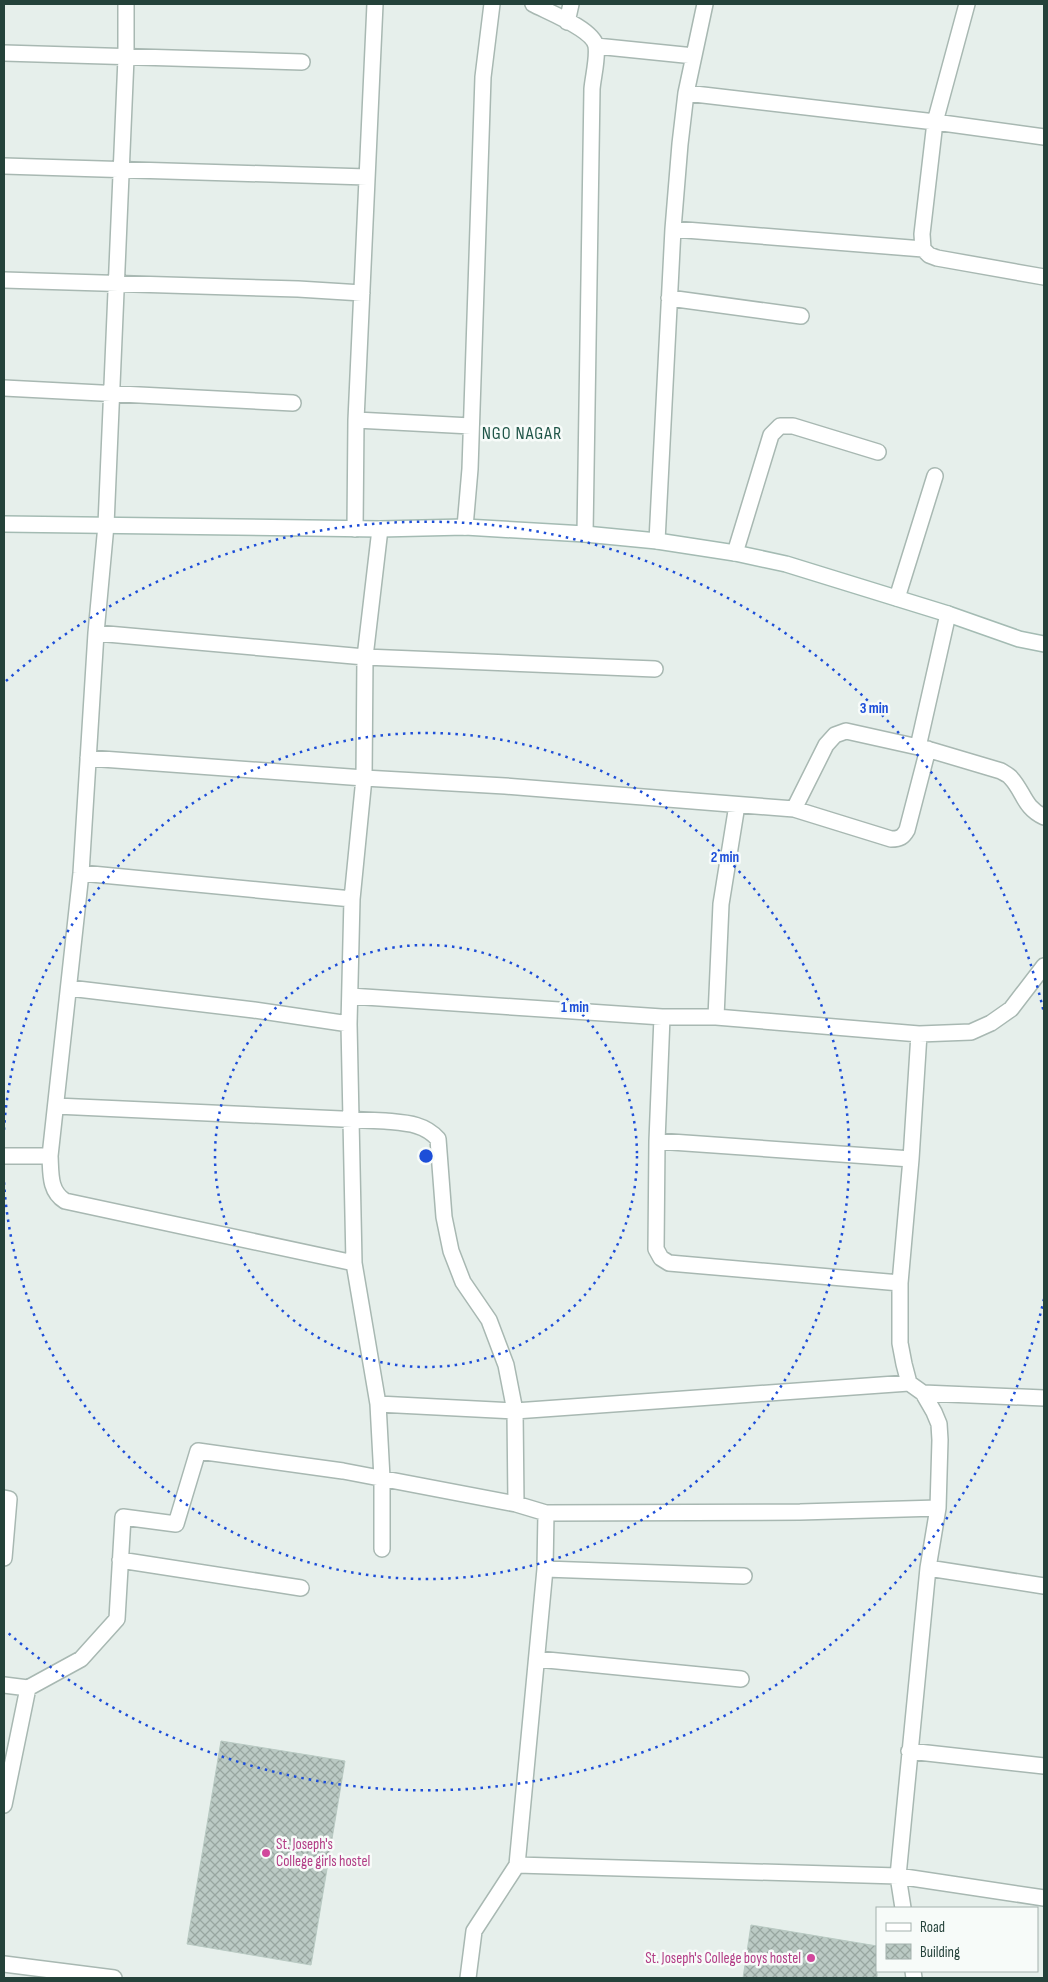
<svg xmlns="http://www.w3.org/2000/svg" width="1048" height="1982" font-family="'Sofia Sans Condensed',sans-serif">
<style>
.building{fill:url(#building-cross-hatch);stroke:#b8c9c2}
.lines{fill:none;stroke-linecap:round;stroke-linejoin:round}
.street-casing{stroke:#a8b8b2;stroke-width:18}
.secondary-casing{stroke:#a4bbb3;stroke-width:18}
.street{stroke:#fff;stroke-width:15}
.secondary{stroke:#fff;stroke-width:15}
.ring{fill:none;stroke:#1d4ed8;stroke-width:2.5;stroke-dasharray:2.5 5}
.hotel-dot{fill:#d1479c;stroke:#f7fbf9;stroke-width:2}
.labels{text-anchor:middle;dominant-baseline:central;stroke-width:5;stroke-linejoin:round;paint-order:stroke}
.hotel-label{font-size:15px;fill:#b23c85;stroke:#f7fbf9;text-anchor:start}
.quarter-label{font-size:18px;letter-spacing:1px;fill:#1f5548;stroke:#f7fbf9}
.centre{fill:#1d4ed8;stroke:#f7fbf9;stroke-width:2.5}
.ring-label{font-size:15px;text-anchor:middle;font-weight:bold;fill:#1d4ed8;stroke:#f7fbf9;stroke-width:5;stroke-linejoin:round;paint-order:stroke}
</style>
<defs>
<pattern id="building-cross-hatch" width="8" height="8" patternUnits="userSpaceOnUse" patternTransform="scale(1.25)"><rect width="8" height="8" fill="#bbcac4"/><path d="M0 0l8 8M0 8l8-8" fill="none" stroke="#98a6a0"/></pattern>
</defs>
<rect width="100%" height="100%" fill="#e6efeb"/>
<path class="building" d="M221,1741l124,20 -34,204 -124,-21z
M751,1925l126,21v32h-134z"/>
<g class="lines">
<g class="street-casing">
<path id="street" d="M126,4v54l-20,467 -10,108 -15,240 -31,283c1,17 -1,35 15,45l289,62
M533,4c15,8 60,25 63,42 2,12 -3,31 -4,43l-7,445
M967,4l-32,118 -13,112 1,15 6,6 8,3 107,19
M567,22l4,-18
M596,46l98,10
M4,53l298,9
M686,93l249,29 109,15
M4,166l363,11
M673,229l250,20
M4,280l294,9 64,4
M669,298l132,18
M4,388l289,15
M356,420l115,6
M465,527l5,-58 13,-392 9,-73
M355,529l1,-109 19,-416
M380,529l-15,128 -1,121 -12,121 -3,125 5,239 24,141 4,74v71
M657,541l16,-312 7,-85 6,-51 19,-89
M735,553l36,-118 9,-9h13l85,26
M897,598l38,-122
M96,633l269,24 290,12
M920,747l81,24c3,2 8,4 10,7 13,14 13,30 33,39
M88,758l276,20 141,8 289,23 97,30c9,0 12,-2 16,-9l21,-81
M794,809l32,-64 9,-10 11,-4 72,16 30,-133
M81,873l271,26
M69,988l185,22 95,14
M350,996l312,21h54l203,17 52,-2 20,-9 20,-14 33,-43
M662,1017l-5,124 -1,108 5,9 8,5 231,20v60l4,21 5,19 14,10 11,19 5,12 1,16 -2,68 -10,60 -30,308 5,32
M716,1017l5,-113 16,-99
M657,1141l254,18
M4,1156h46
M900,1283l11,-124 8,-125
M923,1393l121,5
M378,1404l137,7 394,-28
M4,1498l5,1 -5,59
M516,1504l30,9 254,-1 138,-4
M120,1560l181,28
M928,1568l116,18
M545,1569l199,7
M537,1659l204,20
M4,1685l24,3 53,-29 36,-40 6,-102 53,7 22,-73 145,20 173,33 -1,-93 -9,-46 -17,-45 -26,-38 -12,-31 -7,-34 -6,-78c-14,-16 -33,-16 -53,-18l-329,-15
M909,1751l135,15
M4,1805l24,-117
M517,1865l381,11 146,22
M4,1964l110,14
M913,1971l1,7
M468,1978l6,-47 43,-66 28,-296 1,-56"/>
</g>
<g class="secondary-casing">
<path id="secondary" d="M4,524l376,5 85,-2 120,7 72,7 78,12 51,11 162,50 71,25 25,5"/>
</g>
<use href="#street" class="street"/>
<use href="#secondary" class="secondary"/>
</g>
<g class="ring">
<circle cx="426" cy="1156" r="211"/>
<path d="M4 1130A423 423 0 1 1 4 1182"/>
<path d="M1044 1299A634 634 0 0 1 6 1631M6 681A634 634 0 0 1 1044 1013"/>
</g>
<g class="hotel-dot">
<circle cx="266" cy="1853" r="5"/>
<circle cx="811" cy="1958" r="5"/>
</g>
<g class="labels">
<g class="hotel-label">
<text x="276" y="1844">St. Joseph's<tspan x="276" dy="17">College girls hostel</tspan></text>
<text x="801" y="1958" text-anchor="end">St. Joseph's College boys hostel</text>
</g>
<g class="quarter-label">
<text x="522" y="433">NGO NAGAR</text>
</g>
</g>
<circle cx="426" cy="1156" r="8" class="centre"/>
<g class="ring-label">
<text x="874" y="713">3 min</text>
<text x="725" y="862">2 min</text>
<text x="575" y="1012">1 min</text>
</g>
<rect width="1048" height="1982" fill="none" stroke="#24423a" stroke-width="10"/>
<rect x="876" y="1907" width="162" height="65" fill="#f7fbf9" stroke="#a3b1ad"/>
<rect x="886" y="1923" width="25" height="8" fill="#ffffff" stroke="#a3b1ad"/>
<text x="920" y="1932" font-size="15" fill="#24423a">Road</text>
<rect x="886" y="1944" width="25" height="15" fill="url(#building-cross-hatch)" stroke="#a3b1ad"/>
<text x="920" y="1957" font-size="15" fill="#24423a">Building</text>
</svg>
